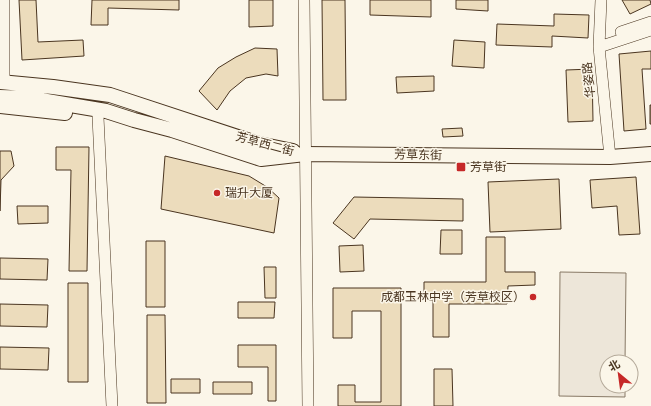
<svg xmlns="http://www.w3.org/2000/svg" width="651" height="406" font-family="'Work Sans','Noto Sans SC',sans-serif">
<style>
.green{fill:#ede6d9;stroke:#887966}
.building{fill:#ecdcbc;stroke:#4a3520}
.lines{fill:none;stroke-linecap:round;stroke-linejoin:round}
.minor-casing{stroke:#4a3520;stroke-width:12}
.major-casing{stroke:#4a3520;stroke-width:16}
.minor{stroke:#fbf6e9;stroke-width:11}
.major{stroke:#fbf6e9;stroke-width:14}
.poi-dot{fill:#c62828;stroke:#fbf6e9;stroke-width:1.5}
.labels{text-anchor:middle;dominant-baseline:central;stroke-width:3;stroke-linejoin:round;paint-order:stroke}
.street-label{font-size:12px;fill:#4a3520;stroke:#fbf6e9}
.poi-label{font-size:12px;fill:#4a3520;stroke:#fbf6e9;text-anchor:start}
</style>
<rect width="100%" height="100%" fill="#fbf6e9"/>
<path class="green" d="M560,272l66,1 -1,89h-18v24h18v11l-66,-1z"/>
<path class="building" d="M19,0h17l2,42 45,-2 1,16 -62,4z
M92,0h87v10l-71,-2v17h-17z
M249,0h24v26l-24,1z
M322,0h23l1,100h-23z
M370,0h61v17l-61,-2z
M456,0h32v11l-32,-2z
M622,0h28l1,4 -21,10z
M554,14l35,1 -1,23 -36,-2v11l-56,-2 1,-21 57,2z
M454,40l31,2 -1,26 -32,-2z
M255,48l22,1 1,27 -12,-2 -20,4 -16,13 -13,19 -18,-19 19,-23 18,-11z
M651,51v18h-9l4,60 -22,2 -5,-77z
M592,69l1,52 -25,1 -2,-52z
M434,76v15l-37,2 -1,-16z
M650,105h1v19h-1z
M462,128l1,8 -20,1 -1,-8z
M56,147h33l-2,124h-18l2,-101h-15z
M0,151h11l3,15 -13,14 -1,31z
M165,156l84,20 18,11 12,11 -5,35 -113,-24z
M636,177l4,57 -21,1 -2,-29 -25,2 -2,-28z
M559,179l2,50 -71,3 -2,-50z
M354,197l109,2v22l-93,-2 -16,20 -21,-16z
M17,206h31v17l-30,1z
M441,230h21v24h-22z
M486,237h19v35h30v13l-27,1 -1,18h-58v33h-16v-37h-9v-18h62z
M146,241h19v66h-19z
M363,245l1,26 -24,1 -1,-26z
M0,258l48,1 -1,21 -47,-1z
M264,267h12v31h-11z
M68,283h20v99h-20z
M333,288h68v118h-63v-21h17v17h26v-91h-29v27h-19z
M238,302h37l-1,16h-36z
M0,304l48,1 -1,22 -47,-1z
M147,315h18l1,88h-19z
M238,345h38v56h-8v-34h-30z
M0,347l49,1 -1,22 -48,-1z
M434,369h18l1,37h-19z
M171,379h29v14h-29z
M213,382h39v12h-39z"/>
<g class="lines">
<g class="minor-casing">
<path id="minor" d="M4,0v82
M304,0l4,406
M601,0l-2,47 11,110
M621,32l30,-10
M599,47l52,-17
M98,117l14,289"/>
</g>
<g class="major-casing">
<path id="major" d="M0,82l53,5 57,8 149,49 34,7
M0,97l29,1 77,13 28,9 38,10 89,29 44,-5 305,3 41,-3
M0,106l65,7"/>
</g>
<use href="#minor" class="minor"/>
<use href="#major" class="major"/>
</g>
<g class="poi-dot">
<rect x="456" y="162" width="10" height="10" rx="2"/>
<circle cx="217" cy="193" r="4"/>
<circle cx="533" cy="297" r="4"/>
</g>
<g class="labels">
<g class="street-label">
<text transform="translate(589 80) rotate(-96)">华姿路</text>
<text transform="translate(265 144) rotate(15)">芳草西二街</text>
<text transform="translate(418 155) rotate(1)">芳草东街</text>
</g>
<g class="poi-label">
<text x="470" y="167">芳草街</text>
<text x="225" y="193">瑞升大厦</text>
<text x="525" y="297" text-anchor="end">成都玉林中学（芳草校区）</text>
</g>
</g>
<g transform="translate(619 374) rotate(331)"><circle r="19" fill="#fbf6e9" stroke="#b4a999"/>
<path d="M0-3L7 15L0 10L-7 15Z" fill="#c62828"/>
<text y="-6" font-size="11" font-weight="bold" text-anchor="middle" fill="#4a3520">北</text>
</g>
</svg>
